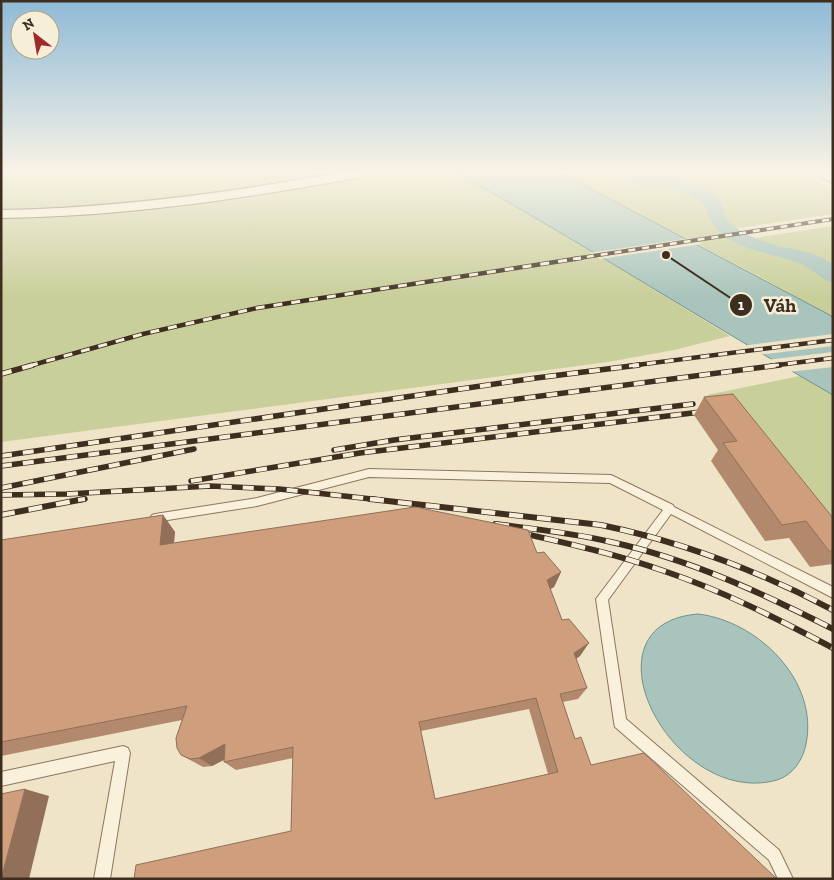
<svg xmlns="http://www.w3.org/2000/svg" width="834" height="880" font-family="'Zilla Slab',serif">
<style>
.green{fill:#c9cf9b}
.water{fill:#a9c4bc;stroke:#6f938a}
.pier{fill:#f0e4c8}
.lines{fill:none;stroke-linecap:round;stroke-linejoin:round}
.river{fill:#a9c4bc;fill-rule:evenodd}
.service-casing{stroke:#8d765c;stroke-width:2}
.minor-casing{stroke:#8d765c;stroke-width:3}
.secondary-casing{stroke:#6f573f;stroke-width:2}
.service{fill:#faf1dc;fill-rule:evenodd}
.minor{fill:#faf1dc;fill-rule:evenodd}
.secondary{fill:#faf1dc;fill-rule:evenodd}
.rail-far3-casing{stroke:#3d2e20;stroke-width:4}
.rail-far2-casing{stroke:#3d2e20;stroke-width:4.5}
.rail-far1-casing{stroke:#3d2e20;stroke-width:5.5}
.rail-casing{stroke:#3d2e20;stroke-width:6}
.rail-far3{stroke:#f7eed8;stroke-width:2.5;stroke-dasharray:7;stroke-linecap:butt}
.rail-far2{stroke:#f7eed8;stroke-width:3;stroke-dasharray:9;stroke-linecap:butt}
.rail-far1{stroke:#f7eed8;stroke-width:4;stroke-dasharray:11;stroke-linecap:butt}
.rail{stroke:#f7eed8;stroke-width:4.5;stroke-dasharray:14;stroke-linecap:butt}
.wall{fill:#b2896c;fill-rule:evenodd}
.shaded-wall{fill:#916f58}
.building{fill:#cf9f7d;stroke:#916f58;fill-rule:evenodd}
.leader{fill:none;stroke:#3d2e20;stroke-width:2}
.callout-dot{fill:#3d2e20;stroke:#f7eed8;stroke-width:2}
.mark-label{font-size:15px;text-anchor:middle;font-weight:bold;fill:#fff}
.callout-label{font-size:19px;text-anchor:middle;font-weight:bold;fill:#3d2e20;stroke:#f7eed8;stroke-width:5;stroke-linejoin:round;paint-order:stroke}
</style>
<rect width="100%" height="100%" fill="#f0e4c8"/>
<path class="green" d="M1,173h456l73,41 200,122 -56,14 -66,12 -607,80z
M561,173h238l34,16v25l-109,16 30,8 79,-12v91l-69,-38z
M800,376l33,19v125l-126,-125z"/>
<path class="water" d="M457,173h104l265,140 7,4v78c-126,-72 -249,-151 -376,-222z
M698,614c60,7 121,67 108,130 -3,16 -13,31 -29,36 -104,29 -201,-156 -79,-166z"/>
<path class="pier" d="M691,238l11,6 -102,15 -11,-6z
M833,334v12l-75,9 -16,-9z
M833,352v15l-45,5 -22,-12z"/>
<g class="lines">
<path class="river" d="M615,173c28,0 85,4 105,27 4,5 3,13 6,18 6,11 28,20 39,24 21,8 50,7 68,23v18c-12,-3 -20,-14 -32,-19 -37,-15 -85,-13 -96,-59 -9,-6 -18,-12 -28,-15 -18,-6 -49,0 -62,-17z"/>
<g class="service-casing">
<path id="service" d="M369,469l242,6 62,30 1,2 159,80v11l-162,-84 -63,86 18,119 153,131 14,29h-15l-9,-19 -154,-133 -1,-5 -18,-123 67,-89 -53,-27 -241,-6 -112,29 -102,16 -3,-1 -2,-3 2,-3 3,-1 102,-16z
M123,746l5,2 2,5 -20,126h-16l21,-118 -114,25v-14z"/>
</g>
<g class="minor-casing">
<path id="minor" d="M814,173h12l7,3v7z"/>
</g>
<g class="secondary-casing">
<path id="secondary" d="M338,173h30l-6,4c-120,22 -239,40 -361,41v-8c114,-2 225,-17 337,-37z"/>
</g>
<use href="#service" class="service"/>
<use href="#minor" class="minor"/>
<use href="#secondary" class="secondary"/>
<g class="rail-far3-casing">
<path id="rail-far3" d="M573,259l260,-40"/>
</g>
<g class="rail-far2-casing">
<path id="rail-far2" d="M29,366l114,-32 114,-26 324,-50
M629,366l204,-26
M770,366l63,-8"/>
</g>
<g class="rail-far1-casing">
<path id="rail-far1" d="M1,374l32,-9
M334,450l60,-10 299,-36
M1,456l535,-78 103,-13
M1,466l779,-101
M191,481l169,-28 349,-42
M1,488l193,-39
M1,495l66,-1 143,-8 69,3 102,11
M78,500l7,-1"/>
</g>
<g class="rail-casing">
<path id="rail" d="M370,499l231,26c82,17 158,46 232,85
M1,515l83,-16
M495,524c39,5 78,9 116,18 78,17 151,51 222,87
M517,532c49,11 99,22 147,39 59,20 114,48 169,77"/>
</g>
<use href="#rail-far3" class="rail-far3"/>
<use href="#rail-far2" class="rail-far2"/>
<use href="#rail-far1" class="rail-far1"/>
<use href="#rail" class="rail"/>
</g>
<path class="wall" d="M704,397l129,121v46l-23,3 -21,-29 -24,3 -54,-80 7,-11 -24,-35z
M163,515l12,17 -1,11 363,10 24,19 -7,15 -4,2 12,31 18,36 -4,3 11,29 -9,11 -15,3 12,37 16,26 186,114 -486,-48 2,-73 -57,12 -12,-8v-2l-12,6 -9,1 -22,-12 1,-35 -181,36v-216zM529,709l19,65 -113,25 -14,-68z"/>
<path class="shaded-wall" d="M163,515l12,17 -3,29 -12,-16z
M561,572l-7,15 -13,8 6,-15z
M589,643l-9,13 -14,10 8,-13z
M225,744l11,9 -24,13 -13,-8z
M25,789l24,7 -20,83h-28z"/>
<path class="building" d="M733,394l100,124v33h-4l-23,-30 -24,4 -59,-82 14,-2 -33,-44z
M415,507l113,23 9,23 7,-1 17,20 -14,8 15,40 7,-1 20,24 -15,10 13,35 -27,6 15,45 6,-2 10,28 53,-12 133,126h-643l2,-14 155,-34 2,-84 -69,15 1,-18 -26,14 -9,1 -9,-4 -4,-7 -1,-10 11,-32 -186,36v-202l162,-25 -3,30zM536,698l22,74 -123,27 -16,-77z
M25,789l-24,90v-85z"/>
<linearGradient id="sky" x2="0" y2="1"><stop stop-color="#8fbad6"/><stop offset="0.58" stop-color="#f8f3e6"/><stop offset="1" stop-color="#f8f3e6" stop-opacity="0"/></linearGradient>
<rect width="834" height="297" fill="url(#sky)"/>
<path class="leader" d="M666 255L741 305"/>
<g class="callout-dot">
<circle cx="666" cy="255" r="5"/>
<circle cx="741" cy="305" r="12"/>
</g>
<g class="mark-label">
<text x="741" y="310">1</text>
</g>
<g class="callout-label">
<text x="780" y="312">Váh</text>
</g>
<rect width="834" height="880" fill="none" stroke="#3d2e20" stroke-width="5"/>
<g transform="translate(35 35) rotate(329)"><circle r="24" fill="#f7eed8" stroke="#ada18e"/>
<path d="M0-4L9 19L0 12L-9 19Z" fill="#9e2a2b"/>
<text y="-8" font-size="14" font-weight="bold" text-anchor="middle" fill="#3d2e20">N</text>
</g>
</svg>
